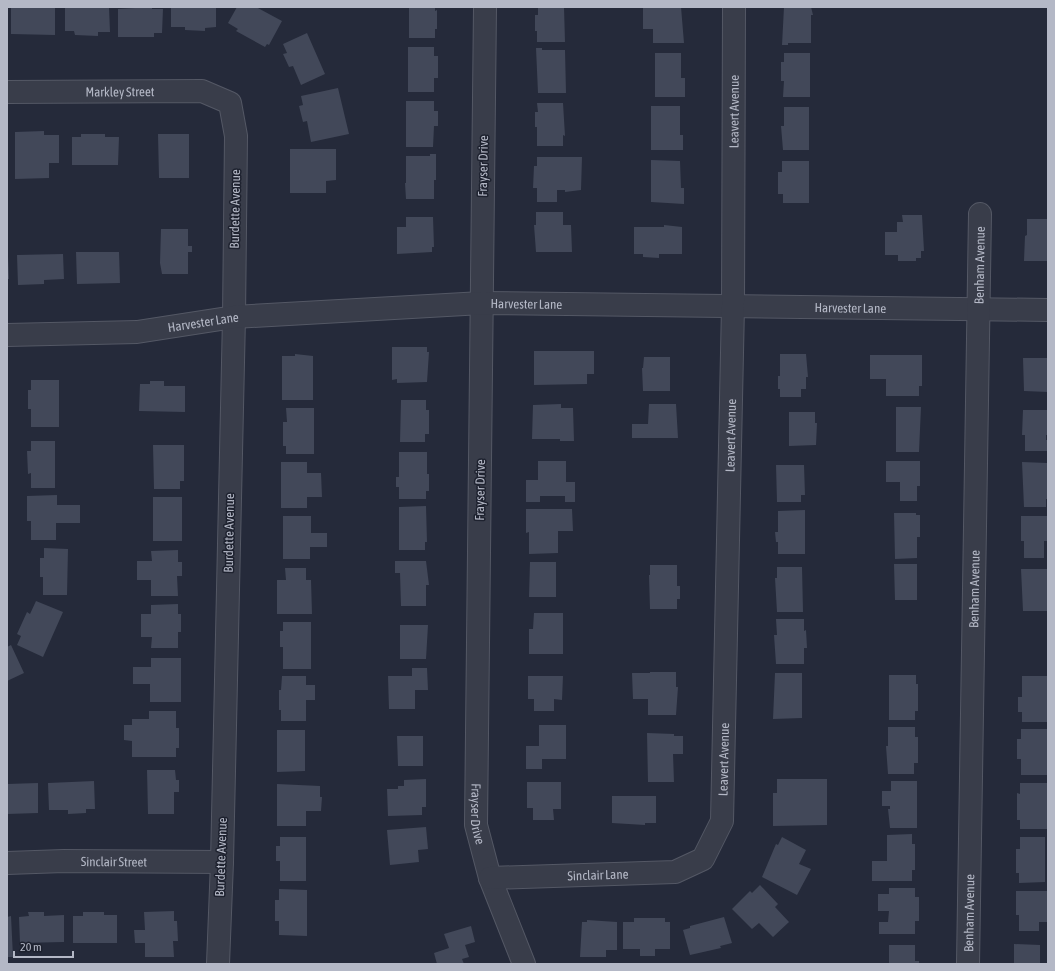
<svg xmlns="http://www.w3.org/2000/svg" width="1055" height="971" font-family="'Asap Condensed',sans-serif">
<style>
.building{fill:#424859}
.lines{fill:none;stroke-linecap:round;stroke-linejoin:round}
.minor-casing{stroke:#545865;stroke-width:24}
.minor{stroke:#393d4a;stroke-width:22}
.labels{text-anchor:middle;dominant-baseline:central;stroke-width:3;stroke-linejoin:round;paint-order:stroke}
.street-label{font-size:13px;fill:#b4b8c6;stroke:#1e222f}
</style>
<rect width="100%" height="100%" fill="#252a3a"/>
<path class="building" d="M11,7h44v28l-44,-1z
M65,7h44l1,25h-12v4l-23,-1 -1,-4h-9z
M152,7v2h11l-1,24h-8v4h-36v-28z
M171,7h45v20l-11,1v3l-20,-1v-3h-14z
M237,7h19l26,14 -13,24 -2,-1 -2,3 -29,-16 2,-2 -10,-6z
M409,7h26v4l2,-1v19h-2v9h-26z
M538,7h26l1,35h-28v-11h-2v-16h3z
M643,7h38l3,36h-31v-14h-10z
M784,7h27l2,8h-2v28h-23v2h-6z
M307,33l18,41 -24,11 -8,-19 -4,1 -6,-13 4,-1 -4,-9z
M408,47h26v9h4v22h-4v14h-26z
M536,48h6v2h23l1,43h-28z
M655,53h26v25h4v19h-30z
M784,53h26v44h-27l1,-16h-3v-19h3z
M338,88l11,46 -38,8 -4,-21 -4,1 -4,-16 4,-1 -2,-9z
M406,101h28v10h4v15h-4l-1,21h-27z
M537,103h26l2,33 -2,-1v11h-26v-19h-2v-15h3z
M651,106h29v29h3v15h-32z
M784,107h25v43h-26l-2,-24h3z
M44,131v4h15v28h-10v15l-34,1v-47z
M81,134h24v3h14l-1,28h-46v-28h9z
M158,134h31v44h-30z
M290,149h46v31l-10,1v12h-36z
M430,154h6v26h-2v19h-28l-1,-16h1v-27h24z
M537,157h45l-1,33 -16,2v-2h-8v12h-20v-14h-4l1,-22h3z
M651,160l29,1 1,27h3v16l-33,-2z
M782,161h27v42h-26v-9h-5v-22h4z
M536,212h27v13h8l1,27h-36l-2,-27h2z
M902,215h20l2,36h-3v7h-5v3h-18v-6h-13v-23h12v-10h6z
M406,217h27l1,30h-2v5l-35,2v-27h9z
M1027,219h21v42h-24l1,-25 2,-1z
M664,225l18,2v27h-23v4l-16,-1v-3h-9v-27h30z
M161,229h27v17h4v6h-4v22h-26l-2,-11z
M76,252h43l1,31 -43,1z
M63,254l1,25 -20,1v4l-26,1 -1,-30z
M7,256h1l1,23h-2z
M392,347h35v5h2l-2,30 -30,1v-4l-5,1z
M534,351h60v23h-7v10l-53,1z
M295,354l18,2v44h-31v-44h13z
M780,354h26l2,23h-2v12h-5v8h-21v-8h-2v-13h2z
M870,355h52v31h-3v10h-33v-17h-16z
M644,357h26v34h-27l-1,-23h1z
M1023,358h25v34l-24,-1z
M31,380h28v47h-28v-18h-3v-19h3z
M150,381h14v5h21v26l-46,-1 1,-27h10z
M401,400h25v10h3v24h-4v8h-25z
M561,404v4h12l1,33h-14v-2h-28l1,-34z
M649,404h27l2,34h-46v-14h16z
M896,407h25l-2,45h-23z
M286,408h28v46h-28v-8h-3v-24h4z
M1023,410h25v25h-2v5h2v11h-23v-16h-3z
M789,412h26v11h2l-1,22 -27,1z
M31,441h24v47h-24v-15l-3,1 -1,-23h4z
M153,445h31v36h-4v8h-26z
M399,452h28v22h2v17h-3v8h-27v-12h-3v-10h3z
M538,461h28v21h9v20h-10v-6h-25v6h-14v-22h12z
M886,461h34v25h-3v15h-17v-19h-14z
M281,462h26v11h14l1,24h-15v11h-26z
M1022,462l25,1 1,36h-2v8h-22z
M776,465h28l1,30h-4v7h-24z
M57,495v10h23v18h-24v17h-25v-19h-4v-25z
M153,497h29v44h-29z
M426,506l1,36h-2v8h-26v-43z
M526,509h46l1,22h-15v22l-29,1v-22l-3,1z
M805,510v44h-27v-12h-2l-1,-10h3v-21z
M894,513h22v2h4v22h-3v21l-22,1z
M283,516h28v17h16v14h-17v12h-27z
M1021,516h27v25h-4v17h-20v-17h-3z
M44,548l24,1 -1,46h-24v-18h-3v-19h4z
M178,550v12h4v14h-5l1,20h-27v-16h-14v-19h15l-1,-10z
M395,561h31l3,24h-3v21h-25l-1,-33h-5z
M530,562h26v35h-27z
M894,564h23v36h-22z
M650,565h27v21h3v13h-3v10h-27l-1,-34h1z
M777,567h25l1,45h-26l-2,-34h2z
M285,568h21v12h5l1,34h-35v-34h9z
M1021,569h27v42h-25z
M36,601l27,11 -20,45 -26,-12 4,-9 -4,-2 10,-22 3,2z
M178,604v10h3v18h-3v16h-27l1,-11h-11v-23h10v-9z
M534,613h29v41h-34v-25h4z
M776,619h28v12l2,-1 1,18h-3v16h-28l-2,-29h3z
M283,622h28v47h-28v-22h-3v-16h3z
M400,625h28l-2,34h-26z
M11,645l13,28 -17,8v-34z
M151,658h30v44h-31v-18h-17v-17h18z
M412,668h15l1,22h-13v19h-26l-1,-33h24z
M650,672h26v15h2l-2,28h-28v-16h-15l-1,-26h18z
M775,673h27v45l-29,1z
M889,675h27v9h2v27h-3v9h-26z
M282,676h24v9h9v15h-9v21h-25v-11h-2v-20h2z
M528,676h35l-1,24 -8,-1v12h-20v-12h-6z
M1022,676h26v46h-26v-10h-4v-15h4z
M149,711h27v17h3v20h-3v9h-44v-16l-8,-1v-15h8v-6h17z
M539,725h27v34h-24v10h-16v-23h13z
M888,727h27v10h3v26h-4v11h-26l-2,-28h2z
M1021,729h26v46h-26v-16h-4v-20h4z
M277,730h28v41l-28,1z
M647,733l27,1v2h9v18h-10l1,28h-26z
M397,736h26v30h-25z
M147,770h28l1,10h3v12h-5v22h-26z
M426,779v28h-4v8l-34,1 -1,-27h11v-3h6v-6z
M777,779h50v46l-54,1v-33h4z
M94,781l1,28h-9v4l-18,1v-4h-19l-1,-27z
M891,781h26v47h-27l-2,-19h2v-3h-8v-15h9z
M527,782h34v27h-8l1,11h-21v-12h-6z
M38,783v30l-31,1v-30z
M1020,783h27v46h-27v-9h-3v-27l3,1z
M277,784l43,2v11h2l-1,14h-15v15h-29z
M612,796h44v27h-11v2l-33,-2z
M426,827l2,22 -10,1 1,12 -29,3 -3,-35z
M912,834v10h3v26h-3v11h-40v-20h15v-26z
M280,837h26v44h-26v-20h-4v-15h4z
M782,837l24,13 -7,14 12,5 -14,26 -35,-18 14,-33 2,1z
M1020,837h25v45l-26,1v-10h-3v-24h4z
M760,885l18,19 -3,3 14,15 -16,15 -14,-14 -7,6 -20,-20 18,-18 2,2z
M889,888h26v9h4v24h-4v13h-36v-12h9l1,-11h-11v-17h11z
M279,889l28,1v46l-28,-1v-14h-4v-21h4z
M1016,891h32v31h-9v9h-20v-16h-3z
M174,911v10h3l1,20h-5l1,16h-29v-14h-10l-1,-13h11l-1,-18z
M28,912h16v4l20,-1v27l-44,1 -1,-26 10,-1z
M83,912h21v3h13v28h-44v-27h10z
M11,916l2,41h-6v-40z
M724,917l8,26 -12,3 1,2 -31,7 -7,-25 7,-2v-2z
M634,918h31v4h5v27h-15v7h-15v-7h-17v-27h11z
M587,920l30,2v28h-11v7h-26l2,-35h5z
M471,926l4,16 -10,3 4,12 -7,2 2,5h-27l-3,-11 15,-5 -5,-14z
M1014,944l26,1v19h-26z
M889,945h26v16h4v3h-30z"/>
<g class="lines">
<g class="minor-casing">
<g id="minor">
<path id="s1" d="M485,7l-9,818 14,53 34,86"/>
<path id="s2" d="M7,92l195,-1 28,12 6,33 -2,181 -12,545 -4,102"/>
<path id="s3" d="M7,335l130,-3 97,-15 248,-14 566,7"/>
<path id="s4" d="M7,863l57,-2 158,1"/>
<path id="s5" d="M490,878l185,-6 28,-13 19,-38 11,-515 1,-299"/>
<path id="s6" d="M968,964l12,-750"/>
</g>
</g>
<use href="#minor" class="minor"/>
</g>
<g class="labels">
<g class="street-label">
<text stroke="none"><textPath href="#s2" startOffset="113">Markley Street</textPath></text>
<text stroke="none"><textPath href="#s5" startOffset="968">Leavert Avenue</textPath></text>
<text transform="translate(483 166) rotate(-89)">Frayser Drive</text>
<text transform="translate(235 209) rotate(-89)">Burdette Avenue</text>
<text stroke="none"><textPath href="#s6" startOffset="699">Benham Avenue</textPath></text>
<text stroke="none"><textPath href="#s3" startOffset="521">Harvester Lane</textPath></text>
<text stroke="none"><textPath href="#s3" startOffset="845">Harvester Lane</textPath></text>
<text stroke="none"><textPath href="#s3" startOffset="197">Harvester Lane</textPath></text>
<text stroke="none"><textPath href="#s5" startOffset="644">Leavert Avenue</textPath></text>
<text transform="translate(480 490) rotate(-89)">Frayser Drive</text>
<text transform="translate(229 533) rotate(-89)">Burdette Avenue</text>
<text stroke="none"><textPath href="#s6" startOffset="375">Benham Avenue</textPath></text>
<text stroke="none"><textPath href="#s5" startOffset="320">Leavert Avenue</textPath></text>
<text stroke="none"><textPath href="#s1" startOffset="807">Frayser Drive</textPath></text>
<text transform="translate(221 857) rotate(-88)">Burdette Avenue</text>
<text stroke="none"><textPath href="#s4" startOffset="107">Sinclair Street</textPath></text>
<text stroke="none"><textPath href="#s5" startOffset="108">Sinclair Lane</textPath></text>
<text stroke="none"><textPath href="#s6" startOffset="51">Benham Avenue</textPath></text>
</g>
</g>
<rect width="1055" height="971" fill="none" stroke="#b4b8c6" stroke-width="16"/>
<path d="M14 951v6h59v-6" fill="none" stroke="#b4b8c6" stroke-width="2"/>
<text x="20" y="951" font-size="12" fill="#b4b8c6" stroke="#1e222f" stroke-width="3" paint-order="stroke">20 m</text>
</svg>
